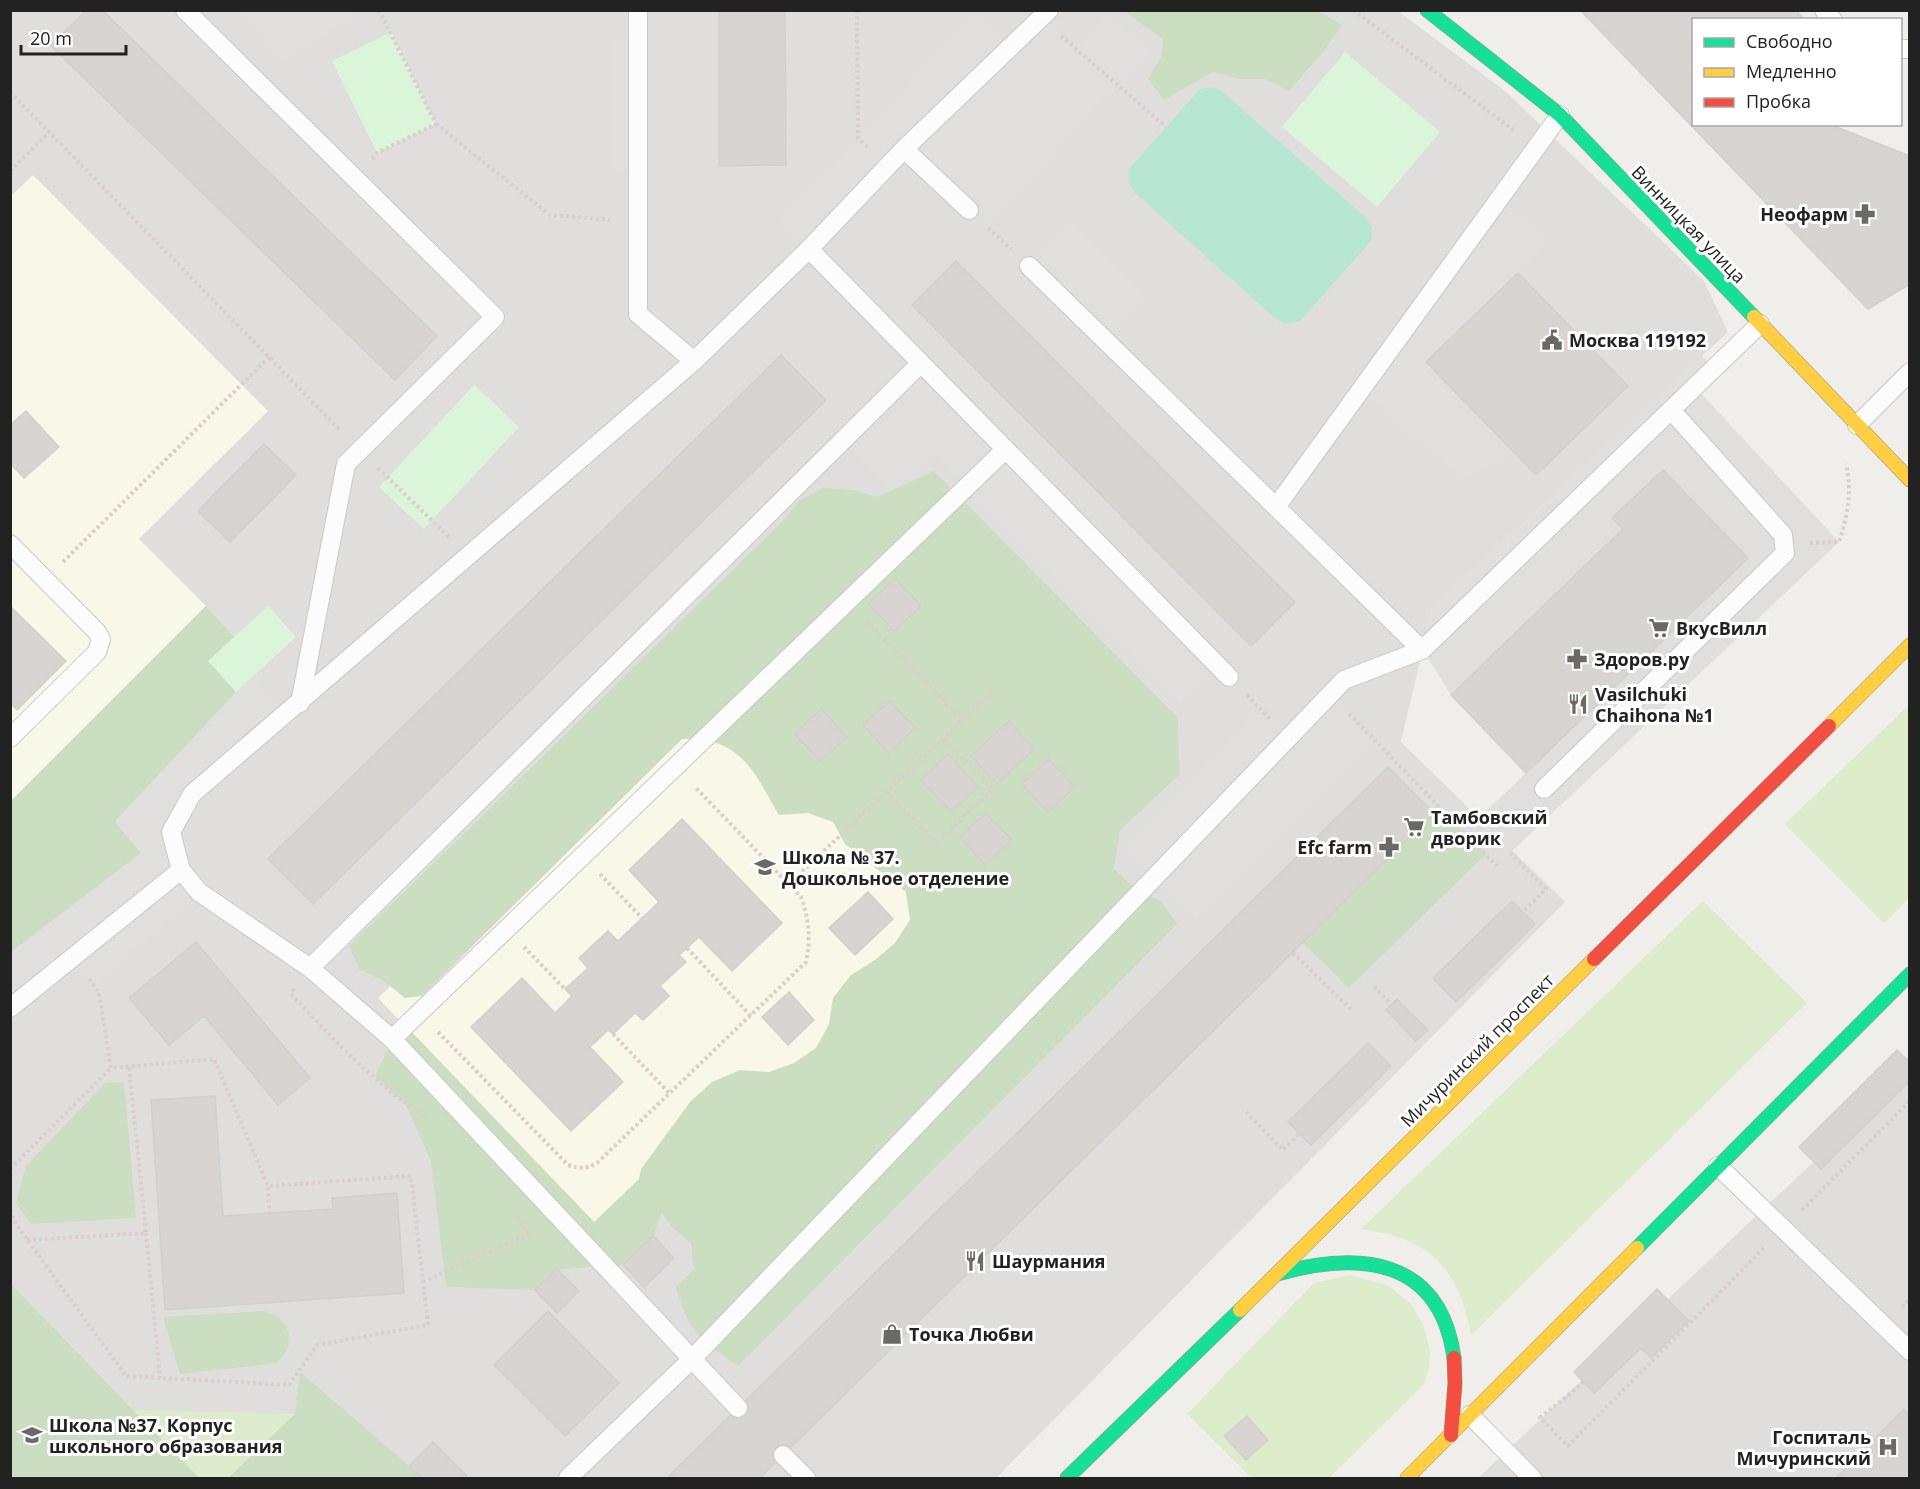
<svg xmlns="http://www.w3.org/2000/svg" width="1920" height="1489" font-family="'Open Sans',sans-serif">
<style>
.residential{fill:#dfdedc}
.education{fill:#f8f7e8}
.grass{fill:#ddeccb}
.forest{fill:#cbdec1}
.park{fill:#daf5da}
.pitch{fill:#b7e6d2}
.parking{fill:#e0dfde}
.building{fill:#d7d4d2;stroke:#d3d0cc;stroke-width:1.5}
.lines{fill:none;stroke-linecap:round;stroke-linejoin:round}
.lane-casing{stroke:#c9c8c7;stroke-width:20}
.fast-casing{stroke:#999a82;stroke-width:15}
.slow-casing{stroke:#999a82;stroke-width:15}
.jam-casing{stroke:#999a82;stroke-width:15}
.path{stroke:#dccecd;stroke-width:4;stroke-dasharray:3 3;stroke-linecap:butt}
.lane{stroke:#fdfcfc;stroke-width:18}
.fast{stroke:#16e098;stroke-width:14}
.slow{stroke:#ffcf43;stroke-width:14}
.jam{stroke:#f24e42;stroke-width:14}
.labels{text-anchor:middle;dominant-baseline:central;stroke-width:6;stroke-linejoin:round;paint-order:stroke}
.poi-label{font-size:18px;font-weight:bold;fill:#222;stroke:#fff;text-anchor:start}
.street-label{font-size:18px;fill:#222;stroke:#fff}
</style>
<rect width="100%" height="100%" fill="#f0eeeb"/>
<path class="residential" d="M10,11h1388l107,80 199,190 24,51 -296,277 -31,133 164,160 -569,576h-985z
M1909,1072v406h-431z"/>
<path class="education" d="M33,175l235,236 -129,128 67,67 -195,195 -1,-604z
M910,485l243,251 -488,470 -71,16 -216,-224z"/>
<path class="grass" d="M1909,705v193l-25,25 -99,-99z
M1703,901l104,102 -336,332c-13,-68 -41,-97 -110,-106z
M1350,1275l39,11 22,18 11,19 5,14 3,15 -1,15 -5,17 -95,94h-77l-65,-64 127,-131z
M133,1410l162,4 -67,64h-29z"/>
<path class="forest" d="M1124,11h194l24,14 -16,23 -37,43 -23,-12h-26l-27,-7 -49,28 -16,-21 14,-24 1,-16z
M934,471l244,247 1,57 -59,55 -6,39 21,20 26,12 16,23 -439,442c-38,-27 -49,-32 -62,-79l18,-18 -3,-26 -20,-17 -9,-13 -9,23 -30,29 -66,4 -22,21 -89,-3 -15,-126 -26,-58 -30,-26 17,-38 14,-13 188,196 45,-43 2,-10 49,-67 22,-20 28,-12 29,2 25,-9 22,-15 13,-24 4,-26 18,-23 24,-15 20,-17 15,-23 -4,-28 -61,-48 -12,-22 -25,-9 -29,2c-27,-46 -37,-77 -97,-76l-260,257 -17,2 -21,-17 -25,-12 -10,-23 434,-425 17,-21 24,-12 28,2 25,7z
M206,606l28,31 -26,24 28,31 -121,129 27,32 -131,99v-151z
M1434,813l13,2 39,39 -137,134 -46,-45z
M124,1082l12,136 -105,6 -15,-21 10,-37 79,-83z
M10,1283l189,195h-188z
M263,1311c28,6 35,33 14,52l-97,11 -17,-57z
M300,1372l109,94 12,12h-193l67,-64z"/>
<path class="park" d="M391,32l45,92 -59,29 -45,-92z
M1345,52l95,80 -63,75 -95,-80z
M474,385l45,42 -95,102 -45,-42z
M268,606l28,31 -60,55 -28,-31z"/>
<path class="pitch" d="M1214,87l10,6 141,124 7,10 -1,14 -71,80 -15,3 -10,-6 -140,-125 -6,-9v-15l71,-80z"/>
<path class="parking" d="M241,11h105l5,6 -67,43z
M977,14l35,32 30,-28 34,32 30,-34 43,34 -164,175 -81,-76 -95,100 -30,-28z
M638,37v135l-27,-1v-132z
M1498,200l50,42 -121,120 88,91 -51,27 -104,-90z
M1073,223l72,72 -44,43 -72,-72z
M1702,356l13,12 -20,19 144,155 -329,311 -33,-33 271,-262 -86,-88 -49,48 10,11 -172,166 -28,-45 9,-41z
M920,364l297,303 -37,37 -246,-253 -41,39 -51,-51z
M252,678l34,37 -94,79 -21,37 28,61 -105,93 -21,-25 -62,48v-56l130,-99 -26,-31z
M1330,694l45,47 -179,179 -72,-72 137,-139 28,28z"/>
<path class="building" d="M86,10h16l335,326 -42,44 -344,-334z
M719,10h66l1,155 -67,1z
M1580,10h216l9,10h-111v104h135l81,32v128l-42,25z
M956,261l339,341 -44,44 -339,-341z
M1518,273l110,113 -92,89 -110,-113z
M781,355l45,45 -513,504 -45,-45z
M26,411l33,36 -35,31 -14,-15v-38z
M264,444l32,31 -66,67 -32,-31z
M1663,470l85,88 -222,215 -75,-78 172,-166 -11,-11z
M895,579l26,27 -27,25 -26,-27z
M10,606l56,55 -49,49 -7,-7z
M890,701l25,27 -26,25 -26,-28z
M821,709l26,28 -27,24 -25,-27z
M1009,721l25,28 -37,35 -26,-28z
M948,754l30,33 -27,24 -30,-31z
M1049,759l26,28 -27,25 -26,-28z
M1388,767l46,46 -674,665h-93z
M986,813l26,27 -27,25 -25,-28z
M682,819l100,104 -50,48 -33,-34 -20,18 7,7 -26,24 9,10 -26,24 -8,-7 -22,21 -5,-4 -18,17 33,35 -52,49 -100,-104 51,-49 33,35 17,-17 -7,-7 23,-21 -9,-10 29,-27 10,10 41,-39 -30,-32z
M868,892l25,27 -38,36 -26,-27z
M1512,901l23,23 -79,78 -23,-24z
M196,942l114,136 -32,27 -74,-89 -35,29 -40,-47z
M789,992l25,28 -26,25 -26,-28z
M1397,999l31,31 -12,11 -30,-31z
M1368,1043l23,23 -80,79 -23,-23z
M1897,1050l13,12v19l-89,88 -22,-22z
M215,1096l8,120 110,-7 -1,-11 65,-5 7,100 -239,17 -14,-210z
M653,1236l21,22 -30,29 -21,-22z
M557,1269l22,22 -22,22 -22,-23z
M1657,1289l32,32 -38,37 -10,-10 -47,45 -20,-21z
M548,1311l71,72 -54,53 -71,-71z
M1904,1409l6,6v63h-74z
M1247,1416l21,24 -22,20 -22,-24z
M433,1442l34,34 -2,2h-44l-12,-12z"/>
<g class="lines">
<g class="lane-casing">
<path id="lane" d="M185,10l310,307 -149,147 -46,239
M638,10v304l56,47
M1824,10l9,10
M1900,49h10
M904,149l65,61
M809,249l420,428
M1029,266l247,241 284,-392
M1857,425l53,-53
M1276,507l146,143 338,-326
M10,544l87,88 4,7 -4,13 -87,86
M1544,789l241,-236 -2,-18 -112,-125
M310,968l610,-604
M10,1008l171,-138
M392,1039l613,-589
M1718,1166l192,185
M738,1408l-346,-369 -82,-71 -111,-76 -18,-22 -10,-38 21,-38 502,-433 115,-112 95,-100 145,-139
M1470,1415l62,63
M783,1455l23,23
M568,1478l123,-118 653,-680 78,-30"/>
</g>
<g class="fast-casing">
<path id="fast" d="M1427,10l133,105 194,202
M1637,1248l273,-274
M1277,1274c82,-23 163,-17 177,84
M1067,1478l173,-168"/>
</g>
<g class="slow-casing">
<path id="slow" d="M1754,317l156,163
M1829,726l81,-81
M1240,1310l354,-351
M1407,1478l230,-230"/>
</g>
<g class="jam-casing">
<path id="jam" d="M1594,959l235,-233
M1451,1435l4,-52 -1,-25"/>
</g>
<path class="path" d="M857,10l1,128 10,9
M1353,10l163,122
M1061,36l105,91
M10,92l331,339
M436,124l114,91 60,5
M372,159l5,-6 59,-29 -57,-114
M10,171l40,-39
M988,228l23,21
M378,468l72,70
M1810,543l29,-1c9,-27 13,-51 7,-78
M63,562l206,-205
M867,621l95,99
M1247,695l24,25
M1349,714l148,152
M887,792l49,51 57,-53 -50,-52
M1510,853l36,36 -23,23
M600,874l42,44
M789,884l204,-193
M524,947l41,42
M687,948l64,68
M1293,953l58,56
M89,979l10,14 12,75 103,-9 54,127 1,27
M1374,987l17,17
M294,989l-3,5c41,43 83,90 134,122
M438,1032l130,133c12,4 18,4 29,-2l209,-201c5,-23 3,-42 -5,-65l-106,-110
M613,1034l57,60
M1908,1061l2,-1
M1246,1112l37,38 16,-16
M10,1169l101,-101
M10,1210l6,14 110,152 163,9 28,-40 111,-20 -17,-149 -143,10
M1802,1210l108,-109
M146,1233l14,145
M27,1240l119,-7 -17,-166
M423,1282l105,-48 -11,-19
M1902,1307l8,-8
M1584,1382l-44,36 28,28 197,-199"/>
<use href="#lane" class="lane"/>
<use href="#fast" class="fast"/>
<use href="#slow" class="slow"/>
<use href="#jam" class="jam"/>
</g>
<defs>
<g id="pharmacy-bare" transform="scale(1.62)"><path d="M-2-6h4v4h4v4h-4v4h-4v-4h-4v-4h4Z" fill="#6a6968" stroke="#fff" stroke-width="2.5" paint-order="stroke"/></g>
<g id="civic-bare" transform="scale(1.62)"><path d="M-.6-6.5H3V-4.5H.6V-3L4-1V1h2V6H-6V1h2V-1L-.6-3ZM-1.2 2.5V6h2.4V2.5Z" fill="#6a6968" stroke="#fff" stroke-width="2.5" paint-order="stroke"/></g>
<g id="supermarket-bare" transform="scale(1.62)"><path d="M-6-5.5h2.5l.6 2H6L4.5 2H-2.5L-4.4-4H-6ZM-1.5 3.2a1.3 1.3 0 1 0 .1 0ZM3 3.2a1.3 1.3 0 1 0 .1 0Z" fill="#6a6968" stroke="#fff" stroke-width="2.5" paint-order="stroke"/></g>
<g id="restaurant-bare" transform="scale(1.62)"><path d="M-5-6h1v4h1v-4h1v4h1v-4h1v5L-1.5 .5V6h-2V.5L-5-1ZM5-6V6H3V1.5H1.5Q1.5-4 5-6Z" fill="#6a6968" stroke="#fff" stroke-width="2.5" paint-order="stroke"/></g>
<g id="school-bare" transform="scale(1.62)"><path d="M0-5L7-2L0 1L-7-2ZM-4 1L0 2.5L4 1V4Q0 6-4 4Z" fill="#6a6968" stroke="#fff" stroke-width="2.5" paint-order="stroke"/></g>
<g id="shop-bare" transform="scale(1.62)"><path d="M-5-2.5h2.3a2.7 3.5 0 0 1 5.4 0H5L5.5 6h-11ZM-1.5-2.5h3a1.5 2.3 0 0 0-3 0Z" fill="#6a6968" stroke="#fff" stroke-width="2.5" paint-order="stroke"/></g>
<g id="hospital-bare" transform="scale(1.62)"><path d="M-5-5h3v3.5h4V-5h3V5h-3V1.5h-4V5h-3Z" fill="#6a6968" stroke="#fff" stroke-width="2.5" paint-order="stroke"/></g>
</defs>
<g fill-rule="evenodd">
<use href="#pharmacy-bare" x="1865" y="214"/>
<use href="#civic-bare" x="1552" y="340"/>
<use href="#supermarket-bare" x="1659" y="628"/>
<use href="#pharmacy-bare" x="1577" y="659"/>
<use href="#restaurant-bare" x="1578" y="704"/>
<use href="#supermarket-bare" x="1414" y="827"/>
<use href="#pharmacy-bare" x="1389" y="847"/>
<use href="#school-bare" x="765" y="867"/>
<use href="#restaurant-bare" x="975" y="1261"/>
<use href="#shop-bare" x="892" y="1334"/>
<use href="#school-bare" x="32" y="1435"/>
<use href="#hospital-bare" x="1888" y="1447"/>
</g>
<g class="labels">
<g class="poi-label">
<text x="1848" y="214" text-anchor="end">Неофарм</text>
<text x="1569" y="340">Москва 119192</text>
<text x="1676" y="628">ВкусВилл</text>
<text x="1594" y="659">Здоров.ру</text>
<text x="1595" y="694">Vasilchuki<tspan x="1595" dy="21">Chaihona №1</tspan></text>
<text x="1431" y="817">Тамбовский<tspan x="1431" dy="21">дворик</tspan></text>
<text x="1372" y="847" text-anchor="end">Efc farm</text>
<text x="782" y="857">Школа № 37.<tspan x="782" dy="21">Дошкольное отделение</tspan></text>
<text x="992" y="1261">Шаурмания</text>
<text x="909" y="1334">Точка Любви</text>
<text x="49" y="1425">Школа №37. Корпус<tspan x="49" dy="21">школьного образования</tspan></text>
<text x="1871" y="1437" text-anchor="end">Госпиталь<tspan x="1871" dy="21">Мичуринский</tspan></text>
</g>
<g class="street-label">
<text transform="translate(1689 224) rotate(46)">Винницкая улица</text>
<text transform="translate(1477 1050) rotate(-45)">Мичуринский проспект</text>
</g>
</g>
<rect width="1920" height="1489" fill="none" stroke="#222222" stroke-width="24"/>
<rect x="1692" y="18" width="210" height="108" fill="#ffffff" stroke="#a7a7a7" stroke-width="1.5"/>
<rect x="1704" y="38" width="30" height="9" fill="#16e098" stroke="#a7a7a7" stroke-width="1.5"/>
<text x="1746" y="48" font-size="18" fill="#222222">Свободно</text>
<rect x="1704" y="68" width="30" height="9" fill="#ffcf43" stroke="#a7a7a7" stroke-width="1.5"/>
<text x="1746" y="78" font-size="18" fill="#222222">Медленно</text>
<rect x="1704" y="98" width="30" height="9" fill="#f24e42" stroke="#a7a7a7" stroke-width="1.5"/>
<text x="1746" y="108" font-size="18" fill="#222222">Пробка</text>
<path d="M21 45v9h105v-9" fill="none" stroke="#222222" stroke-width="3"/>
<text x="30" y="45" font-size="18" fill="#222222" stroke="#ffffff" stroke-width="4.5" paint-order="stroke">20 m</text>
</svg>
